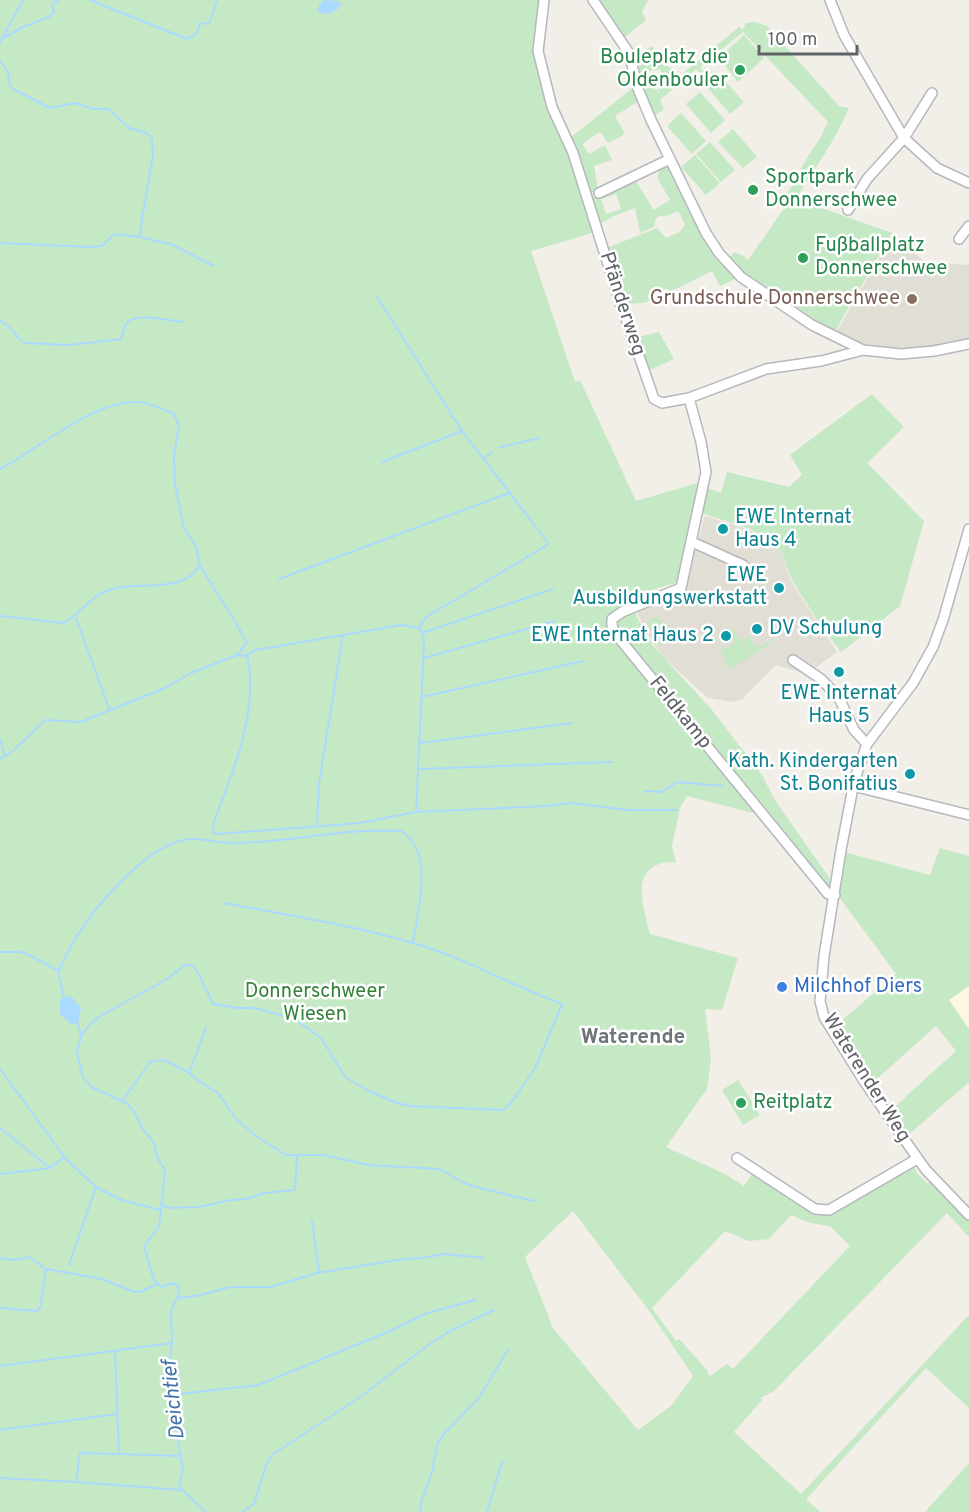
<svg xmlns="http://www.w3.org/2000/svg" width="969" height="1512" font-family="Overpass,sans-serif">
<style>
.commercial{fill:#fef7e0}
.education{fill:#e1ded6}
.green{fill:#c5e8c5;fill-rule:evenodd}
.water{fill:#aadaff}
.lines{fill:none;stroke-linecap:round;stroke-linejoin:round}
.stream{stroke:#aadaff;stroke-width:2}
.minor-casing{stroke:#b5b8bc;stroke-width:12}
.minor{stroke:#fff;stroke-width:9}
.leisure-dot{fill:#2e9e5b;stroke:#fff;stroke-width:2}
.education-dot{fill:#8d6e63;stroke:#fff;stroke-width:2}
.culture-dot{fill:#0f9aa8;stroke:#fff;stroke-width:2}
.shop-dot{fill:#3f7fe0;stroke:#fff;stroke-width:2}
.labels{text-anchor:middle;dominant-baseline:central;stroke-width:5;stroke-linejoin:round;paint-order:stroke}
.leisure-label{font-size:20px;fill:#27864d;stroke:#fff;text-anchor:start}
.education-label{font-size:20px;fill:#785e54;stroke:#fff;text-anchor:end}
.street-label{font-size:20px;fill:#5f6368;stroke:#fff}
.culture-label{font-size:20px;fill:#0d838f;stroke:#fff;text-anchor:end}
.shop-label{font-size:20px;fill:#366cbe;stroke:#fff;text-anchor:start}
.park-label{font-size:20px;fill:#348238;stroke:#fff}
.neighbourhood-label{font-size:21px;font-weight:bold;fill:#70757a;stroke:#fff}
.water-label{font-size:21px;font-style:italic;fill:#4174aa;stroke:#fff}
</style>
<rect width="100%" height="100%" fill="#f1efe8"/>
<path class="commercial" d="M969,986v43l-20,-29z"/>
<path class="education" d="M892,235l40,32 9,-4 28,2v77l-64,7 -40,-5 -28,-13z
M705,516l45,14 29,18 13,35 45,69 -30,22 -31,-9 -34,34 -9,3 -25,-4 -44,-40 -10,-13 -19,-36 46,-18 10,-27z"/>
<path class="green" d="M0,0h541l-5,53 35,101 25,78 -65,19 44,131 5,-2 56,121 65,-19 -25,101 -50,14 27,49 59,64 50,65 12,24 59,84 -7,5 -69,-74 -70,-18 -7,12 -8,38 4,16c-48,-1 -34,41 -26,72l88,24 -16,52 -17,-1 6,49 -4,31 -41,58 59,27 19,12 10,-15 61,41 99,-47 3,8 10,10 4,-1 38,37v18l-22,-24 -173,178 -14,7 2,2 -28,32 67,62 168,-179v93l-43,-40 -119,130v2l13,12h-820zM573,1211l77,101 43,64 -21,29 -34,25 -85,-102 -28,-71zM791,1215l19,8 20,3 20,20 -117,123 -6,-5 -17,12 -3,-3 1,-2 -29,-32 -3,2 -24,-33 73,-77 24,10 20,-2z
M596,0h52l-6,13 4,7 -22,18z
M756,22l11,4 72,80 10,2c-14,33 -35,61 -53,91l96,34 -57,98h-3l-98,-66 -4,-7 4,-6 10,4 4,4 37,-53 -1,-7 24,-44 13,-19 7,-15 -86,-91 4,-8z
M740,26l3,6 -43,35 4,6 -2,2 -6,-6 -36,31 4,9 -13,9 -11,-28 15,-4 3,7 1,-1 -2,-7 7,-2 -4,-14 -21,4 -2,-19 15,-8 8,15 21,14z
M744,35l20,23 -26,24 -19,-24z
M719,74l25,28 -14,12 -24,-28z
M634,87l6,13 -25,16 10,18 -17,9 -8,-11 -18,12 7,10 16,-9 7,15 -18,6 4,23 -9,5 -19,-56z
M700,92l25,28 -14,13 -25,-29z
M681,113l25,28 -14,13 -25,-28z
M733,129l24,28 -14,11 -25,-26z
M710,142l25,28 -14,12 -25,-28z
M695,155l25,28 -14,12 -25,-28z
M669,161l68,117 -17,8 -8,-15 -40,20 -6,-2 -14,4 -4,9c-8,2 -14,0 -22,3l-19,-57 50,-20 9,10 14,-6 5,-8 -7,-13 -14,6 -2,-2 -6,3 -2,9 -14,6 -5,-25 -21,8 -14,8 -10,-26 9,-4 7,20 15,-5 -5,-15 -14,5 -2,-5 34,-16 20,32 16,-10 -12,-21 1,-13z
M659,332l15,27 -26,12 -11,-34z
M872,394l32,33 -37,36 57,58 -24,85 -59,46 -22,-29 -26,-41 -14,-34 -29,-19 -49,-16 6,-25 14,5 6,-21 62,15 13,-12 -12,-20z
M658,616l12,25 -11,5 -12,-25z
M733,628l16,30 -20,11 -9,-19 15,-7 -5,-13z
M749,636l7,12 15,-8 1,2 -22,15 -9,-17z
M940,848l29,8v130l-20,14 20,29v53l-63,55 -17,-25 67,-61 -20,-25 -66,59 -37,-57 63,-54 -57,-77 5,-45 86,23z
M738,1080l22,35 -17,10 -21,-35z
M969,1463v49h-44z"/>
<path class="water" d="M324,0l13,1 4,2c-4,11 -12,11 -22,10l-1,-3 1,-5z
M71,996l10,12 -3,15 -7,1 -11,-10v-15z"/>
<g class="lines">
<path class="stream" d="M90,0l97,39 10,-6 3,-10 9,1 8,-24
M3,38l20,-11 26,-10 5,-5 -2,-7 6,-5
M0,42l23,-42
M0,61l8,11 2,15 5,3 35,18 25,-5 18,6h16l20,19 17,5 6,5 1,17 -14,82 -25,-3 -12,12 -12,1 -90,-4
M139,237l32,7 43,22
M0,321c11,4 15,16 25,22l45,2 51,-6c2,-5 3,-14 8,-18 10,-8 42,0 54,1
M498,448l41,-10
M483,459l9,-7
M382,462l80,-31
M0,469c41,-21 93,-69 139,-67 12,1 24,7 35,12l5,12 -5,29 1,29 9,44 12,18 4,20 36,57 11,20 -10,12
M279,579l230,-86
M0,616l64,7c15,-8 24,-24 40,-31 26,-11 58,-1 83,-14 5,-2 9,-8 13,-12
M76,618l34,93
M422,633l131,-44
M247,655c12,55 -13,116 -33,166l-1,11 4,2 143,-11 56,-11 130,-6 24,-3 58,7h49
M424,658l131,-37
M422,697l161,-36
M0,739l5,17
M420,743l152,-20
M0,759l13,-8 32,-31 36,2 84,-34 26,-15 46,-18 8,1 11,-6 145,-25 18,3 3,-6 6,-6 121,-72 -87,-113 -85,-134
M418,769l194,-7
M645,791l16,1 16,-10 46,4
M416,812l8,-167 -1,-10 -4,-7
M317,827l2,-44 24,-148
M0,952h23l36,19
M64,998c-1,-8 -6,-20 -5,-27 1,-4 4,-9 6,-13 18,-39 68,-98 108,-115 26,-10 42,2 68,0 53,-2 106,-15 160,-12 34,20 17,79 12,112
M78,1023l3,13 -4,17 6,24 8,10 35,16 8,8 9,18 11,14 3,14 8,14 -6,56 -15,19 10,35 8,6 9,-4 7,3 1,6 -8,20 1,31 -4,34 15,95 -4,12 3,6 24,22
M81,1036l9,-12 9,-7 68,-38 18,-14h6l6,6 16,33 25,4h17l40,11 26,19 24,39 22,13 27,12 15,4 94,4 8,-7 24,-35 26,-61 1,-3 -5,-2c-49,-18 -94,-45 -144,-59 -62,-18 -126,-28 -189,-40
M0,1069l66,90 30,28 26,13 38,10
M189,1073l17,-45
M122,1101l29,-40 13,-1 25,13 14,11 15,9 18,26 20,17 30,19h38l44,10 72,4 22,13 10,4 62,15
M0,1128l50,40 14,-11
M0,1174l50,-6
M161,1204l8,4 30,-1 31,-7 16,-1 18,-6 31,-3 2,-34
M312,1220l7,52
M0,1258l14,2 15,-3 17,12 56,10 32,13h6l17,-8
M69,1265l27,-78
M178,1298l23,-3 29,-8h41l46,-14 87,-14 18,-1 22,-4 40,4
M0,1308l37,3 3,-3 6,-39
M0,1366l172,-23
M171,1395l87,-10 130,-53 39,-19 49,-13
M0,1430l117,-16
M119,1454l62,2
M0,1478l76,4 4,-29 39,1 -4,-103
M76,1482l106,8
M242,1512l12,-8 12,-39 6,-10 91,-60 64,-49 23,-15 44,-21
M420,1512l1,-10 11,-30 5,-27 6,-10 35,-36 30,-49
M487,1512l15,-50"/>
<g class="minor-casing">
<path id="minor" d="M544,0l-6,51 14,56 21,46 44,140 37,106 8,4 27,-5 77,-29 55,-8 42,-11
M593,0l36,53 9,36 13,31 55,113 13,20 22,24 71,48 51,25 38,4 33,-3 35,-7
M830,0l14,35 60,103 33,30 32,15
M599,193l71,-34
M848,210l19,-31 37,-41 28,-45
M959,239l10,-13
M689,398l12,44 5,30 -25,116 -59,24 -10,7v6l2,7 214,262 7,1
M969,529l-26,91 -10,27 -20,36 -46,61 -13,38 -13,68 -17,106 -4,45 4,16 40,64 40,58 22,31 43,45
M692,542l51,23
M793,660l28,19 18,19 15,32 13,14
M853,786l116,29
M737,1158l78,51 14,1 88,-51"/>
</g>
<use href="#minor" class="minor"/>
</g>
<g class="leisure-dot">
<circle cx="740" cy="70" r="6"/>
<circle cx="753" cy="190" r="6"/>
<circle cx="803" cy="258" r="6"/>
<circle cx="741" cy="1103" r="6"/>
</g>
<circle class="education-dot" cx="912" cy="299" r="6"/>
<g class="culture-dot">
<circle cx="723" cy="529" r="6"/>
<circle cx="779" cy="588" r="6"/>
<circle cx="757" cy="629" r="6"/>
<circle cx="726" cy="636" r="6"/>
<circle cx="839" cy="672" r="6"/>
<circle cx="910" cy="774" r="6"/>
</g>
<circle class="shop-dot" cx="782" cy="987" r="6"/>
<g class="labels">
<g class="leisure-label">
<text x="728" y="58" text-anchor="end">Bouleplatz die<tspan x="728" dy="23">Oldenbouler</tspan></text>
<text x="765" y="178">Sportpark<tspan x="765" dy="23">Donnerschwee</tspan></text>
<text x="815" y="246">Fußballplatz<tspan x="815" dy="23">Donnerschwee</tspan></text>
<text x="753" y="1103">Reitplatz</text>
</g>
<g class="education-label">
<text x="900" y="299">Grundschule Donnerschwee</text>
</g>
<g class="street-label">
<text transform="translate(622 304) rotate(72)">Pfänderweg</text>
<text transform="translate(680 713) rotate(51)">Feldkamp</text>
<text transform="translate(866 1078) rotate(58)">Waterender Weg</text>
</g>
<g class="culture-label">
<text x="735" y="518" text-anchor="start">EWE Internat<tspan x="735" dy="23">Haus 4</tspan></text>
<text x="767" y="576">EWE<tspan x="767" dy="23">Ausbildungswerkstatt</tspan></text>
<text x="769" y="629" text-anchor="start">DV Schulung</text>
<text x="714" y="636">EWE Internat Haus 2</text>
<text x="839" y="694" text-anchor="middle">EWE Internat<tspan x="839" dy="23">Haus 5</tspan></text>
<text x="898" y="762">Kath. Kindergarten<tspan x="898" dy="23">St. Bonifatius</tspan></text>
</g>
<g class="shop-label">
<text x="794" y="987">Milchhof Diers</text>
</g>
<g class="park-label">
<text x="315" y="992">Donnerschweer<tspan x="315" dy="23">Wiesen</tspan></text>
</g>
<g class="neighbourhood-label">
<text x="633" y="1037">Waterende</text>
</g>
<g class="water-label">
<text transform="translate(174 1400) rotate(-96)">Deichtief</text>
</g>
</g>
<path d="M759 45v9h98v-9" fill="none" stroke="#5f6368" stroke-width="3"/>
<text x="768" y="45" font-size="18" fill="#5f6368" stroke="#ffffff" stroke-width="4.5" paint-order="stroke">100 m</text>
</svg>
